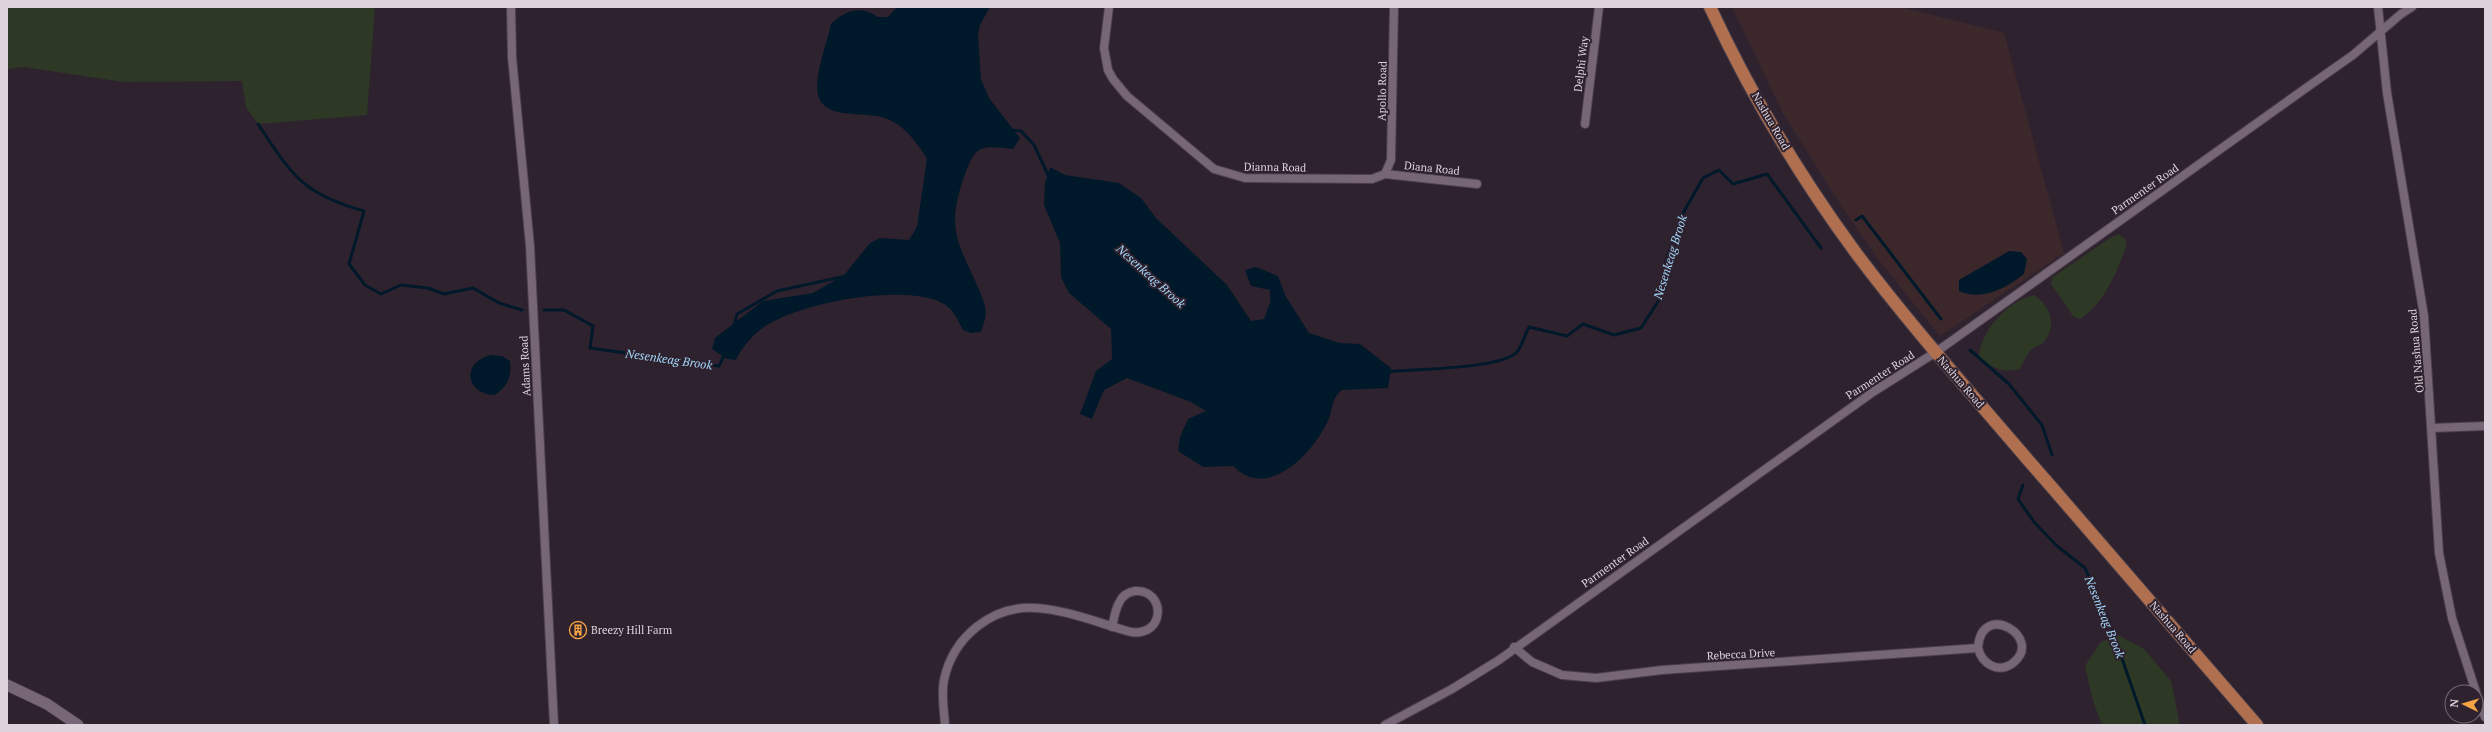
<svg xmlns="http://www.w3.org/2000/svg" width="2492" height="732" font-family="'PT Serif',serif">
<style>
.commercial{fill:#3c282b}
.green{fill:#2d3925}
.water{fill:#00192a}
.lines{fill:none;stroke-linecap:round;stroke-linejoin:round}
.stream{stroke:#00192a;stroke-width:3}
.street-casing{stroke:#4a3f4a;stroke-width:10}
.secondary-casing{stroke:#4a3f4a;stroke-width:12}
.primary-casing{stroke:#4a3f4a;stroke-width:14}
.street{stroke:#776676;stroke-width:8}
.secondary{stroke:#776676;stroke-width:11}
.primary{stroke:#b07050;stroke-width:12}
.labels{text-anchor:middle;dominant-baseline:central;stroke-width:4;stroke-linejoin:round;paint-order:stroke}
.street-label{font-size:11px;fill:#dcd3dc;stroke:#2f222f}
.poi-label{font-size:11px;fill:#dcd3dc;stroke:#2f222f;text-anchor:start}
.water-label{font-size:12px;font-style:italic;fill:#a3d7fb;stroke:#2f222f}
</style>
<rect width="100%" height="100%" fill="#2f222f"/>
<path class="commercial" d="M1732,7h168l104,26 60,220 -124,83 -62,-77 -36,-52 -59,-94z"/>
<path class="green" d="M7,7h368l-8,108 -109,9 -12,-17 -4,-26 -118,1 -100,-15 -17,2z
M2119,234l7,6v7c-9,25 -23,58 -46,72l-7,-3 -22,-32 2,-7 57,-39z
M2034,295c17,11 23,30 10,47 -4,4 -10,4 -13,8 -5,5 -8,13 -11,19 -17,4 -29,-1 -41,-12 2,-27 29,-56 55,-62z
M2116,634l28,15 27,32 9,44h-78l-9,-24 -8,-35 15,-23z"/>
<path class="water" d="M903,7h87l-10,18 -2,10 3,44 8,19 31,40 -7,11c-32,-3 -37,-6 -49,28 -6,17 -11,36 -8,54 3,24 31,66 30,83 -1,6 -3,12 -5,18l-10,1 -8,-3c-5,-9 -9,-20 -19,-26 -37,-22 -151,-1 -184,26 -9,7 -19,19 -24,30l-9,-1 -15,-10 3,-11 48,-37 50,-8 31,-18 26,-32 10,-5 29,2 8,-13 10,-69c-12,-17 -24,-36 -46,-41 -24,-6 -63,4 -64,-30 0,-18 10,-45 14,-63 14,-14 31,-19 47,-7h10l8,-9z
M1050,167l15,8 54,8 22,15 15,20 71,67 24,36 13,-2 6,-16v-13l-19,-4 -6,-16 11,-3 22,9 7,19 24,38 31,10 20,1 31,24 -3,20 -46,2c-11,8 -9,21 -15,33 -16,32 -60,78 -94,43l-30,1 -25,-16 2,-14 8,-18 18,-8 -15,-9 -64,-24 -23,12 -12,29 -12,-5 16,-43 16,-12 -1,-30 -42,-36 -8,-16 -1,-34 -16,-38 1,-22z
M2009,251l12,1 6,7 -3,15c-19,15 -42,27 -65,17v-11z
M491,355l11,1 8,5c2,15 -2,25 -15,34 -30,-1 -34,-33 -4,-40z"/>
<g class="lines">
<path class="stream" d="M258,124c34,51 44,70 106,87l-15,53 16,21 16,9 20,-9 27,3 16,6 29,-6 26,15 23,7
M1011,130l10,1 13,14 15,32
M1856,220l6,-4 79,103
M544,310h20l29,16 -3,22 129,18 6,-13
M734,326l3,-12 40,-23 69,-15
M1970,350l39,34 33,41 10,30
M1387,372c25,-3 115,-3 130,-20 5,-6 8,-18 12,-25l38,9 16,-12 31,11 27,-7 18,-28 7,-39 16,-46 21,-37 16,-8 14,14 34,-10 54,74
M2023,485l-5,14 16,23 23,24 28,22 24,53 36,104"/>
<g class="street-casing">
<path id="street" d="M511,7l1,50 18,189 24,479
M1109,7l-5,41 4,22 5,9 14,17 87,73 31,9 127,1 13,-5 6,-14 3,-153
M2378,7l9,86 37,223 15,237 13,65 24,74
M1585,124l14,-117
M1385,174l92,10
M2432,428l53,-2
M1514,647l18,15 30,13 34,3 66,-8 316,-22c4,16 20,26 35,15 32,-25 -32,-64 -35,-15
M2476,693l9,24
M945,725c-1,-15 -4,-31 -1,-45 9,-43 48,-75 92,-72 32,2 65,16 95,24 35,5 35,-43 4,-41 -7,1 -13,5 -16,12 -4,7 -5,16 -7,24
M1385,725l67,-36 47,-29 374,-268 63,-40 370,-264 47,-33 48,-41 11,-7"/>
</g>
<g class="secondary-casing">
<path id="secondary" d="M7,685l40,19 31,21"/>
</g>
<g class="primary-casing">
<path id="primary" d="M1710,7c40,86 90,170 146,246 54,72 114,139 172,207 77,88 153,177 229,265"/>
</g>
<use href="#street" class="street"/>
<use href="#secondary" class="secondary"/>
<use href="#primary" class="primary"/>
</g>
<defs>
<g id="building-ring" transform="scale(0.9)"><circle r="9.5" fill="#2f222f" stroke="#f4a344" stroke-width="1.5"/><path d="M-4-6H4V6H1V3H-1V6H-4ZM-2.5-4.3h1.7v1.8h-1.7ZM.8-4.3h1.7v1.8H.8ZM-2.5-1h1.7V.8h-1.7ZM.8-1h1.7V.8H.8Z" fill="#f4a344"/></g>
</defs>
<g fill-rule="evenodd">
<use href="#building-ring" x="578" y="630"/>
</g>
<g class="labels">
<g class="street-label">
<text transform="translate(1581 64) rotate(-83)">Delphi Way</text>
<text transform="translate(1382 91) rotate(-89)">Apollo Road</text>
<text transform="translate(1771 121) rotate(60)">Nashua Road</text>
<text transform="translate(1275 167) rotate(1)">Dianna Road</text>
<text transform="translate(1432 168) rotate(6)">Diana Road</text>
<text transform="translate(2145 189) rotate(-35)">Parmenter Road</text>
<text transform="translate(2416 351) rotate(-95)">Old Nashua Road</text>
<text transform="translate(525 366) rotate(-93)">Adams Road</text>
<text transform="translate(1880 375) rotate(-33)">Parmenter Road</text>
<text transform="translate(1961 382) rotate(49)">Nashua Road</text>
<text transform="translate(1615 562) rotate(-35)">Parmenter Road</text>
<text transform="translate(2173 627) rotate(49)">Nashua Road</text>
<text transform="translate(1741 654) rotate(-3)">Rebecca Drive</text>
</g>
<g class="poi-label">
<text x="591" y="630">Breezy Hill Farm</text>
</g>
<g class="water-label">
<text transform="translate(1670 257) rotate(-73)">Nesenkeag Brook</text>
<text transform="translate(1151 276) rotate(42)">Nesenkeag Brook</text>
<text transform="translate(669 359) rotate(8)">Nesenkeag Brook</text>
<text transform="translate(2105 617) rotate(68)">Nesenkeag Brook</text>
</g>
</g>
<rect width="2492" height="732" fill="none" stroke="#dcd3dc" stroke-width="16"/>
<g transform="translate(2464 704) rotate(275)"><circle r="19" fill="#2f222f" stroke="#746974"/>
<path d="M0-3L7 15L0 10L-7 15Z" fill="#f4a344"/>
<text y="-6" font-size="11" font-weight="bold" text-anchor="middle" fill="#dcd3dc">N</text>
</g>
</svg>
